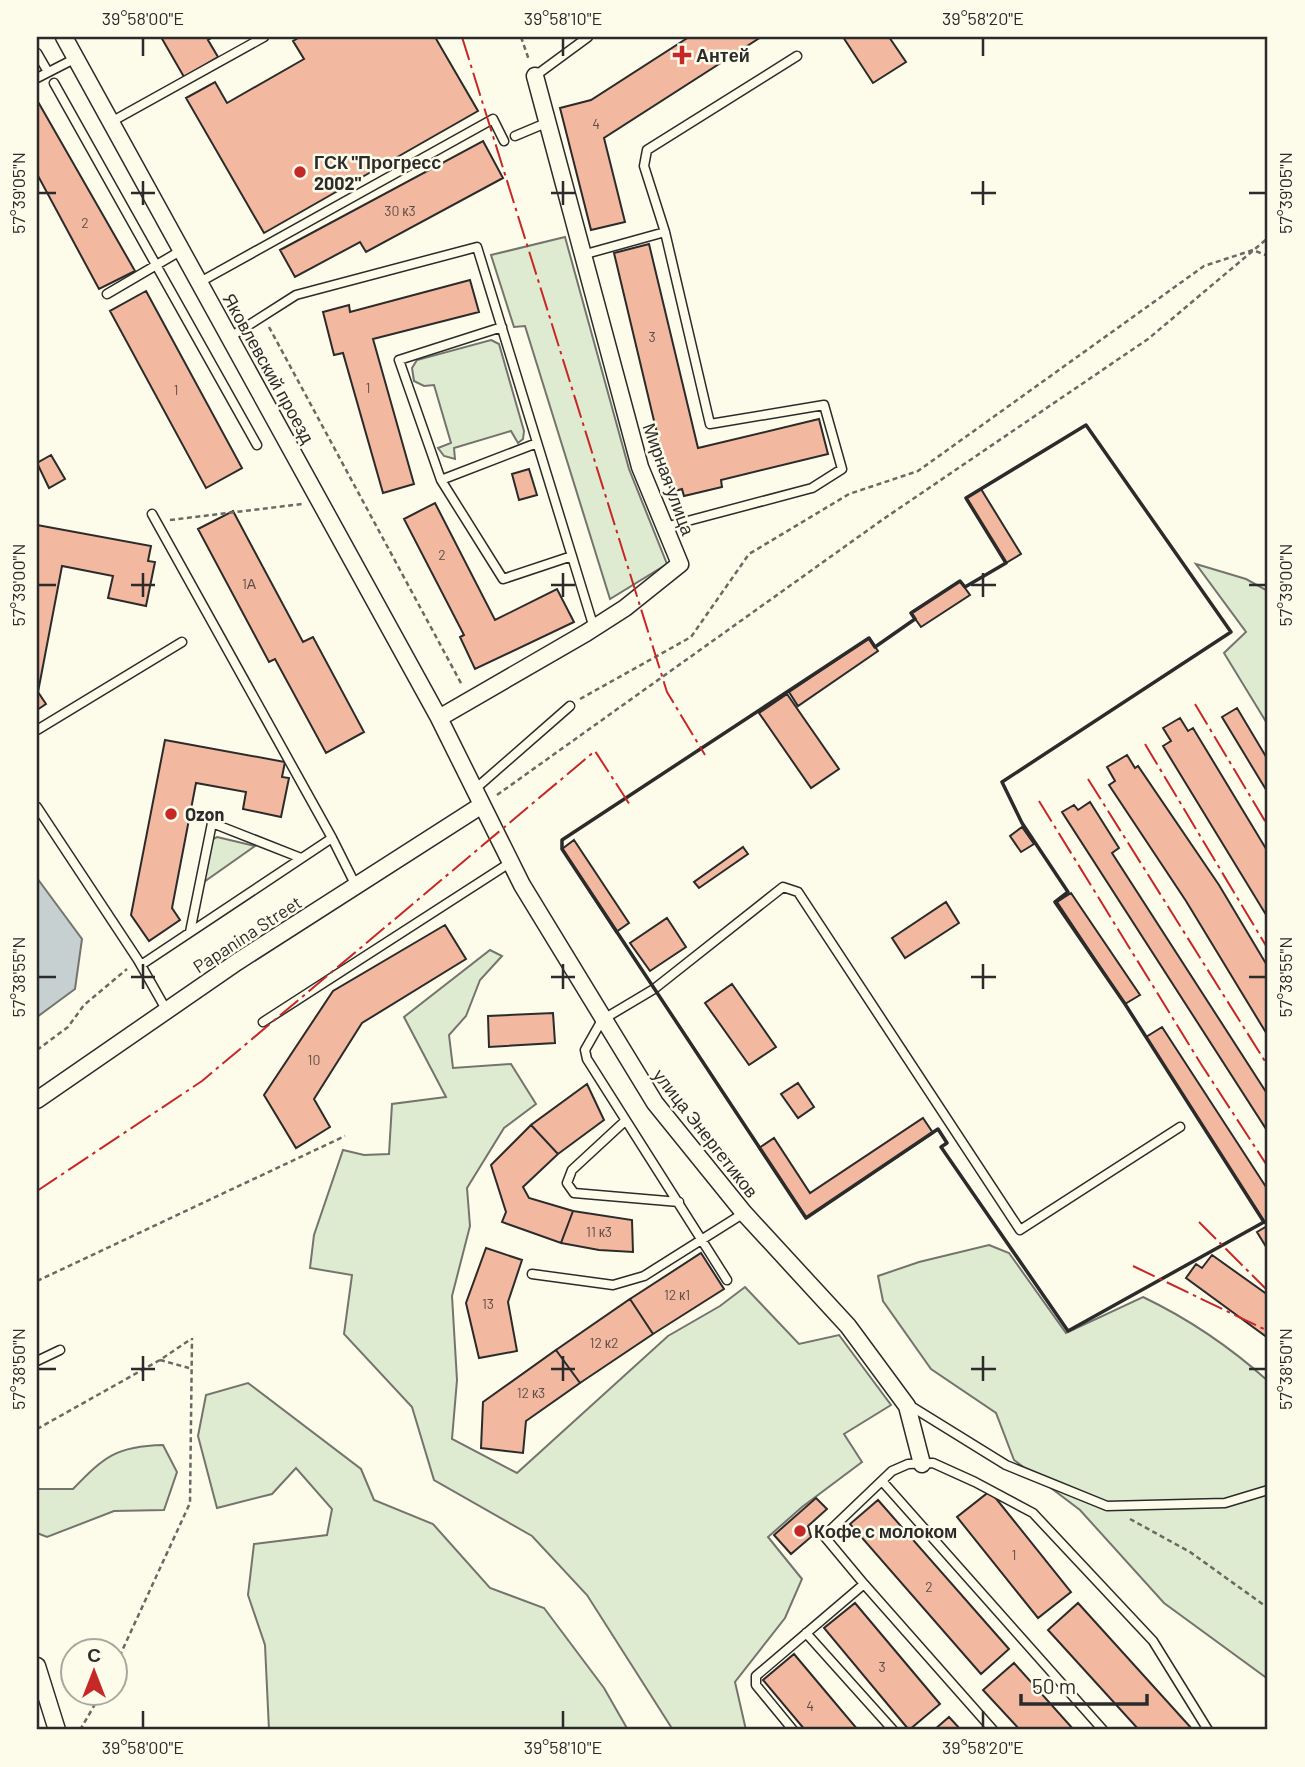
<svg xmlns="http://www.w3.org/2000/svg" width="1305" height="1767" font-family="Barlow,sans-serif">
<style>
.green{fill:#deebd1;stroke:#74746e;stroke-width:2}
.water{fill:#c7d0d0;stroke:#74746e;stroke-width:2}
.building{fill:#f2b8a0;stroke:#2b2b2b;stroke-width:2}
.lines{fill:none;stroke-linecap:round;stroke-linejoin:round}
.lane-casing{stroke:#2b2b2b;stroke-width:11}
.street-casing{stroke:#2b2b2b;stroke-width:19}
.path{stroke:#6a6964;stroke-width:2.5;stroke-dasharray:5 3.5;stroke-linecap:butt}
.lane{stroke:#fdfbea;stroke-width:8}
.street{stroke:#fdfbea;stroke-width:16}
.wall{stroke:#2b2b2b;stroke-width:3.5}
.power{stroke:#c62828;stroke-width:2;stroke-dasharray:24 5 3.5 5;stroke-linecap:butt}
.ticks{fill:none;stroke:#2b2b2b;stroke-width:2.5}
.poi-dot{fill:#c62828;stroke:#fdfbea;stroke-width:2.5}
.labels{text-anchor:middle;dominant-baseline:central;stroke-width:5;stroke-linejoin:round;paint-order:stroke}
.number-label{font-size:14px;fill:#5d4e48}
.poi-label{font-size:18px;font-weight:bold;fill:#2b2b2b;stroke:#fdfbea;text-anchor:start}
.street-label{font-size:18px;fill:#2b2b2b;stroke:#fdfbea}
.neatline{fill:none;stroke:#2b2b2b;stroke-width:2.5}
.ticks-label{font-size:18px;text-anchor:middle;fill:#2b2b2b}
</style>
<rect width="100%" height="100%" fill="#fdfbea"/>
<path class="green" d="M565,237l64,232 38,95 -57,35 -85,-273 -11,1 -23,-72z
M491,340l8,4 25,87 -1,8 -5,4 -7,-12 -57,17 1,11 -11,-3 -6,-8 13,-5 -17,-58 -10,1 -10,-5 -2,-13 5,-8z
M1196,564l50,15 22,12v134l-44,-72 22,-21z
M217,837l38,9 -54,38 8,-43z
M490,950l12,6 -22,24 -14,36 -17,19 4,33 58,-4 25,40 -32,24 -37,60 3,38 -18,70 5,84 -5,59 65,34 151,-137 52,-30 25,-19 54,57 40,-9 52,70 -47,29 18,28 -60,45 -34,30 34,42 -17,39 -50,64 11,48h-73l-86,-135 -55,-59 -98,-56 -22,-73 -68,-73 8,-59 -42,-7 4,-33 29,-85 21,5 25,-1 3,-50 54,-7 -42,-80z
M989,1245l20,8 57,80 77,-36c46,22 87,50 125,84v298l-104,-76 -84,-93 -66,-50 -18,-47 -65,-44 -48,-68 -5,-25 41,-14z
M248,1383l113,86 13,31 59,24 57,64 54,20 60,80 24,42h-359l-4,-85 -17,-50 6,-51 73,-9 5,-26 -36,-41 -24,26 -55,14 -19,-72 8,-41z
M163,1445l14,27 -13,38 -50,1 -67,26 -10,-4v-44h36c31,-32 43,-43 90,-44z"/>
<path class="water" d="M37,878l45,61 -7,50 -38,28z"/>
<path class="building" d="M161,37h52l-5,3 10,17 -34,20z
M300,37h135l43,74 -214,122 -78,-135 29,-16 12,21 77,-44 -11,-18z
M689,37h72l-157,101 21,84 -34,8 -31,-122 31,-8z
M843,37h46l17,25 -33,21z
M37,100l98,171 -36,18 -62,-115z
M483,141l20,37 -137,74 -6,-10 -65,35 -15,-27z
M649,244l49,204 121,-29 9,35 -107,26 1,7 -38,9 -2,-7 -11,3 -57,-239z
M470,280l9,32 -106,27 41,145 -31,9 -40,-140 -9,2 -11,-43 26,-7 1,7z
M146,291l96,177 -36,20 -96,-177z
M51,455l14,24 -16,9 -12,-25z
M529,469l8,26 -18,5 -7,-26z
M981,489l40,65 -15,9 -40,-65z
M435,503l60,117 62,-31 17,33 -99,47 -15,-32 4,-2 -60,-116z
M233,511l70,131 10,-5 51,95 -38,21 -51,-94 -6,3 -71,-133z
M37,525l114,21 -3,15 7,1 -9,44 -38,-8 5,-22 -51,-10 -24,126 8,12 -9,6z
M960,581l10,14 -49,32 -10,-14z
M869,638l9,13 -80,55 -9,-14z
M787,694l52,75 -28,19 -52,-75z
M1237,708l31,52v33l-46,-76z
M1180,718l8,13 5,-3 75,124v66l-105,-172 8,-5 -8,-13z
M165,740l120,22 -3,15 7,1 -8,39 -38,-8 3,-17 -50,-9 -24,125 8,12 -31,21 -18,-26z
M1127,755l8,13 3,-2 81,119 49,82v69l-82,-135 -77,-116 6,-4 -8,-14z
M1090,802l29,46 -7,5 156,242v37l-206,-320 12,-7 4,5z
M1022,827l12,17 -13,8 -11,-16z
M574,840l55,83 -13,9 -54,-83z
M743,847l5,7 -49,34 -5,-6z
M1071,893l69,102 -15,9 -68,-102z
M946,902l13,21 -54,35 -13,-20z
M667,918l19,29 -36,24 -20,-28z
M445,925l21,34 -104,64 -48,76 16,28 -34,21 -32,-53 69,-104z
M732,984l44,63 -27,18 -44,-62z
M553,1013l2,30 -66,4 -1,-31z
M1162,1027l106,163v60l-11,-18 10,-6 -121,-189z
M798,1083l16,24 -16,11 -17,-24z
M587,1084l17,36 -46,34 -27,-29z
M923,1118l10,15 -127,85 -47,-70 15,-10 36,55z
M531,1125l27,29 -35,33 6,11 44,13 -12,32 -59,-21 4,-10 -15,-47z
M573,1211l59,9 1,32 -34,-2 -38,-7z
M486,1248l36,12 -14,42 9,49 -38,7 -13,-55z
M701,1253l23,36 -71,45 -23,-35z
M1212,1255l56,40v43l-82,-60 10,-14 6,4z
M630,1299l23,35 -73,49 -24,-33z
M556,1350l24,33 -54,38 -3,32 -42,-5 2,-46z
M990,1491l81,101 -33,26 -81,-101z
M816,1498l11,11 -19,17 3,11 -20,17 -17,-19z
M878,1500l131,149 -28,25 -131,-150z
M855,1603l85,101 -31,26 -85,-102z
M1078,1603l115,127h-54l-91,-100z
M794,1654l64,76h-53l-42,-50z
M1014,1663l60,67h-54l-37,-40z
M949,1717l12,13h-27z"/>
<g class="lines">
<g class="lane-casing">
<path id="lane" d="M37,53l11,19
M535,76l53,-39
M37,78l39,-20
M54,83l203,362
M111,122l153,-85
M515,136l31,-13
M665,232l-21,-66 3,-16 150,-94
M582,255l83,-23 45,192 114,-19 18,64 -30,19 -147,39
M200,282l293,-163 11,22
M107,294l75,-44
M230,337l66,-42 181,-48 117,381
M537,443l-96,37 62,99 69,-23
M441,480l-42,-120 103,-33
M152,514l180,324 24,48
M37,730l145,-88
M474,790l96,-84
M37,807l101,153 29,51
M190,932l22,-109 89,35
M141,965l191,-127
M263,1022l248,-160
M625,1121l-53,49 -5,13 7,10 105,9
M532,1274l81,11 31,-9 100,-63
M727,1280l-140,-221 -2,-9 17,-30 52,-31 129,-102 15,5 222,338 160,-103
M37,1361l23,-11
M909,1405l97,60 101,41 118,-3 43,-13
M882,1481l221,249
M864,1584l129,146
M806,1633l87,97
M793,1730l-37,-45v-9l108,-92 -40,-48 68,-65 16,-7 25,-1 42,19 58,31 120,128 55,89"/>
</g>
<g class="street-casing">
<path id="street" d="M64,37l375,681
M535,76l105,391 40,97 -55,44 -39,25 -147,85 83,167 133,218 89,110 104,113 59,80 15,58
M37,1100l200,-138 245,-157
M37,1666l20,64"/>
</g>
<path class="path" d="M521,37l8,23
M269,327l193,358
M170,520l132,-16
M580,699l111,-62 58,-83 100,-60 69,-23 286,-205 49,-16 15,6
M497,795l385,-275 266,-181 120,-101
M37,1050l31,-23 16,-22 43,-36
M37,1281l308,-145
M160,1360l29,8
M37,1429l123,-69 31,-21
M1130,1519l60,33 78,56
M116,1664l74,-161 2,-165
M80,1730l21,-36"/>
<use href="#lane" class="lane"/>
<use href="#street" class="street"/>
<path class="wall" d="M1086,425l145,207 -229,150 20,41 46,69 -13,10 70,102 139,218 -196,109 -127,-184 6,-4 -9,-14 -132,89 -244,-369v-9l307,-202 6,9 40,-28 -4,-6 49,-32 5,6 41,-24 -40,-65z"/>
<path class="power" d="M462,37l205,655 38,63
M1195,704l73,122
M1145,744l123,205
M1088,779l180,287
M1039,801l162,263 67,103
M37,1191l165,-110 393,-330 35,54
M1199,1222l69,69
M1133,1266l135,65"/>
</g>
<path class="ticks" d="M143,38v18M563,38v18M983,38v18M143,181v24M563,181v24M983,181v24M38,193h18M131,193h24M551,193h24M971,193h25M1249,193h17M143,573v24M563,573v24M983,573v24M38,585h18M131,585h24M551,585h24M971,585h25M1249,585h17M143,964v25M563,964v25M983,964v25M38,977h18M131,977h24M551,977h24M971,977h25M1249,977h17M143,1356v25M563,1356v25M983,1356v25M38,1369h18M131,1369h24M551,1369h24M971,1369h25M1249,1369h17M143,1711v17M563,1711v17M983,1711v17"/>
<g class="poi-dot">
<path d="M678.5 44.5h7v7h7v7h-7v7h-7v-7h-7v-7h7z"/>
<circle cx="300" cy="172" r="7"/>
<circle cx="171" cy="814" r="7"/>
<circle cx="800" cy="1531" r="7"/>
</g>
<g class="labels">
<g class="number-label">
<text x="596" y="123">4</text>
<text x="400" y="210">30 к3</text>
<text x="85" y="222">2</text>
<text x="652" y="336">3</text>
<text x="368" y="387">1</text>
<text x="176" y="389">1</text>
<text x="442" y="554">2</text>
<text x="249" y="583">1А</text>
<text x="314" y="1059">10</text>
<text x="599" y="1231">11 к3</text>
<text x="677" y="1294">12 к1</text>
<text x="488" y="1303">13</text>
<text x="604" y="1342">12 к2</text>
<text x="531" y="1392">12 к3</text>
<text x="1014" y="1554">1</text>
<text x="929" y="1586">2</text>
<text x="882" y="1666">3</text>
<text x="810" y="1705">4</text>
</g>
<g class="poi-label">
<text x="696" y="55">Антей</text>
<text x="314" y="162">ГСК "Прогресс<tspan x="314" dy="21">2002"</tspan></text>
<text x="185" y="814">Ozon</text>
<text x="814" y="1531">Кофе с молоком</text>
</g>
<g class="street-label">
<text transform="translate(269 368) rotate(61)">Яковлевский проезд</text>
<text transform="translate(669 479) rotate(70)">Мирная улица</text>
<text transform="translate(247 934) rotate(-33)">Papanina Street</text>
<text transform="translate(706 1133) rotate(52)">улица Энергетиков</text>
</g>
</g>
<rect width="1305" height="1767" fill="none" stroke="#fdfbea" stroke-width="77"/>
<g transform="translate(94 1672)"><circle r="33" fill="#fdfbea" stroke="#a9a89e" stroke-width="2"/>
<path d="M0-5L12 26L0 18L-12 26Z" fill="#c62828"/>
<text y="-10" font-size="19" font-weight="bold" text-anchor="middle" fill="#2b2b2b">С</text>
</g>
<path d="M1021 1694v10h126v-10" fill="none" stroke="#2b2b2b" stroke-width="3.5"/>
<text x="1032" y="1694" font-size="21" fill="#2b2b2b" stroke="#fdfbea" stroke-width="5" paint-order="stroke">50 m</text>
<rect x="38" y="38" width="1228" height="1690" class="neatline"/>
<g class="ticks-label">
<text x="143" y="25">39°58'00"E</text>
<text x="563" y="25">39°58'10"E</text>
<text x="983" y="25">39°58'20"E</text>
<text transform="translate(19 193) rotate(-90)" y="6">57°39'05"N</text>
<text transform="translate(1286 193) rotate(-90)" y="6">57°39'05"N</text>
<text transform="translate(19 585) rotate(-90)" y="6">57°39'00"N</text>
<text transform="translate(1286 585) rotate(-90)" y="6">57°39'00"N</text>
<text transform="translate(19 977) rotate(-90)" y="6">57°38'55"N</text>
<text transform="translate(1286 977) rotate(-90)" y="6">57°38'55"N</text>
<text transform="translate(19 1369) rotate(-90)" y="6">57°38'50"N</text>
<text transform="translate(1286 1369) rotate(-90)" y="6">57°38'50"N</text>
<text x="143" y="1754">39°58'00"E</text>
<text x="563" y="1754">39°58'10"E</text>
<text x="983" y="1754">39°58'20"E</text>
</g>
</svg>
